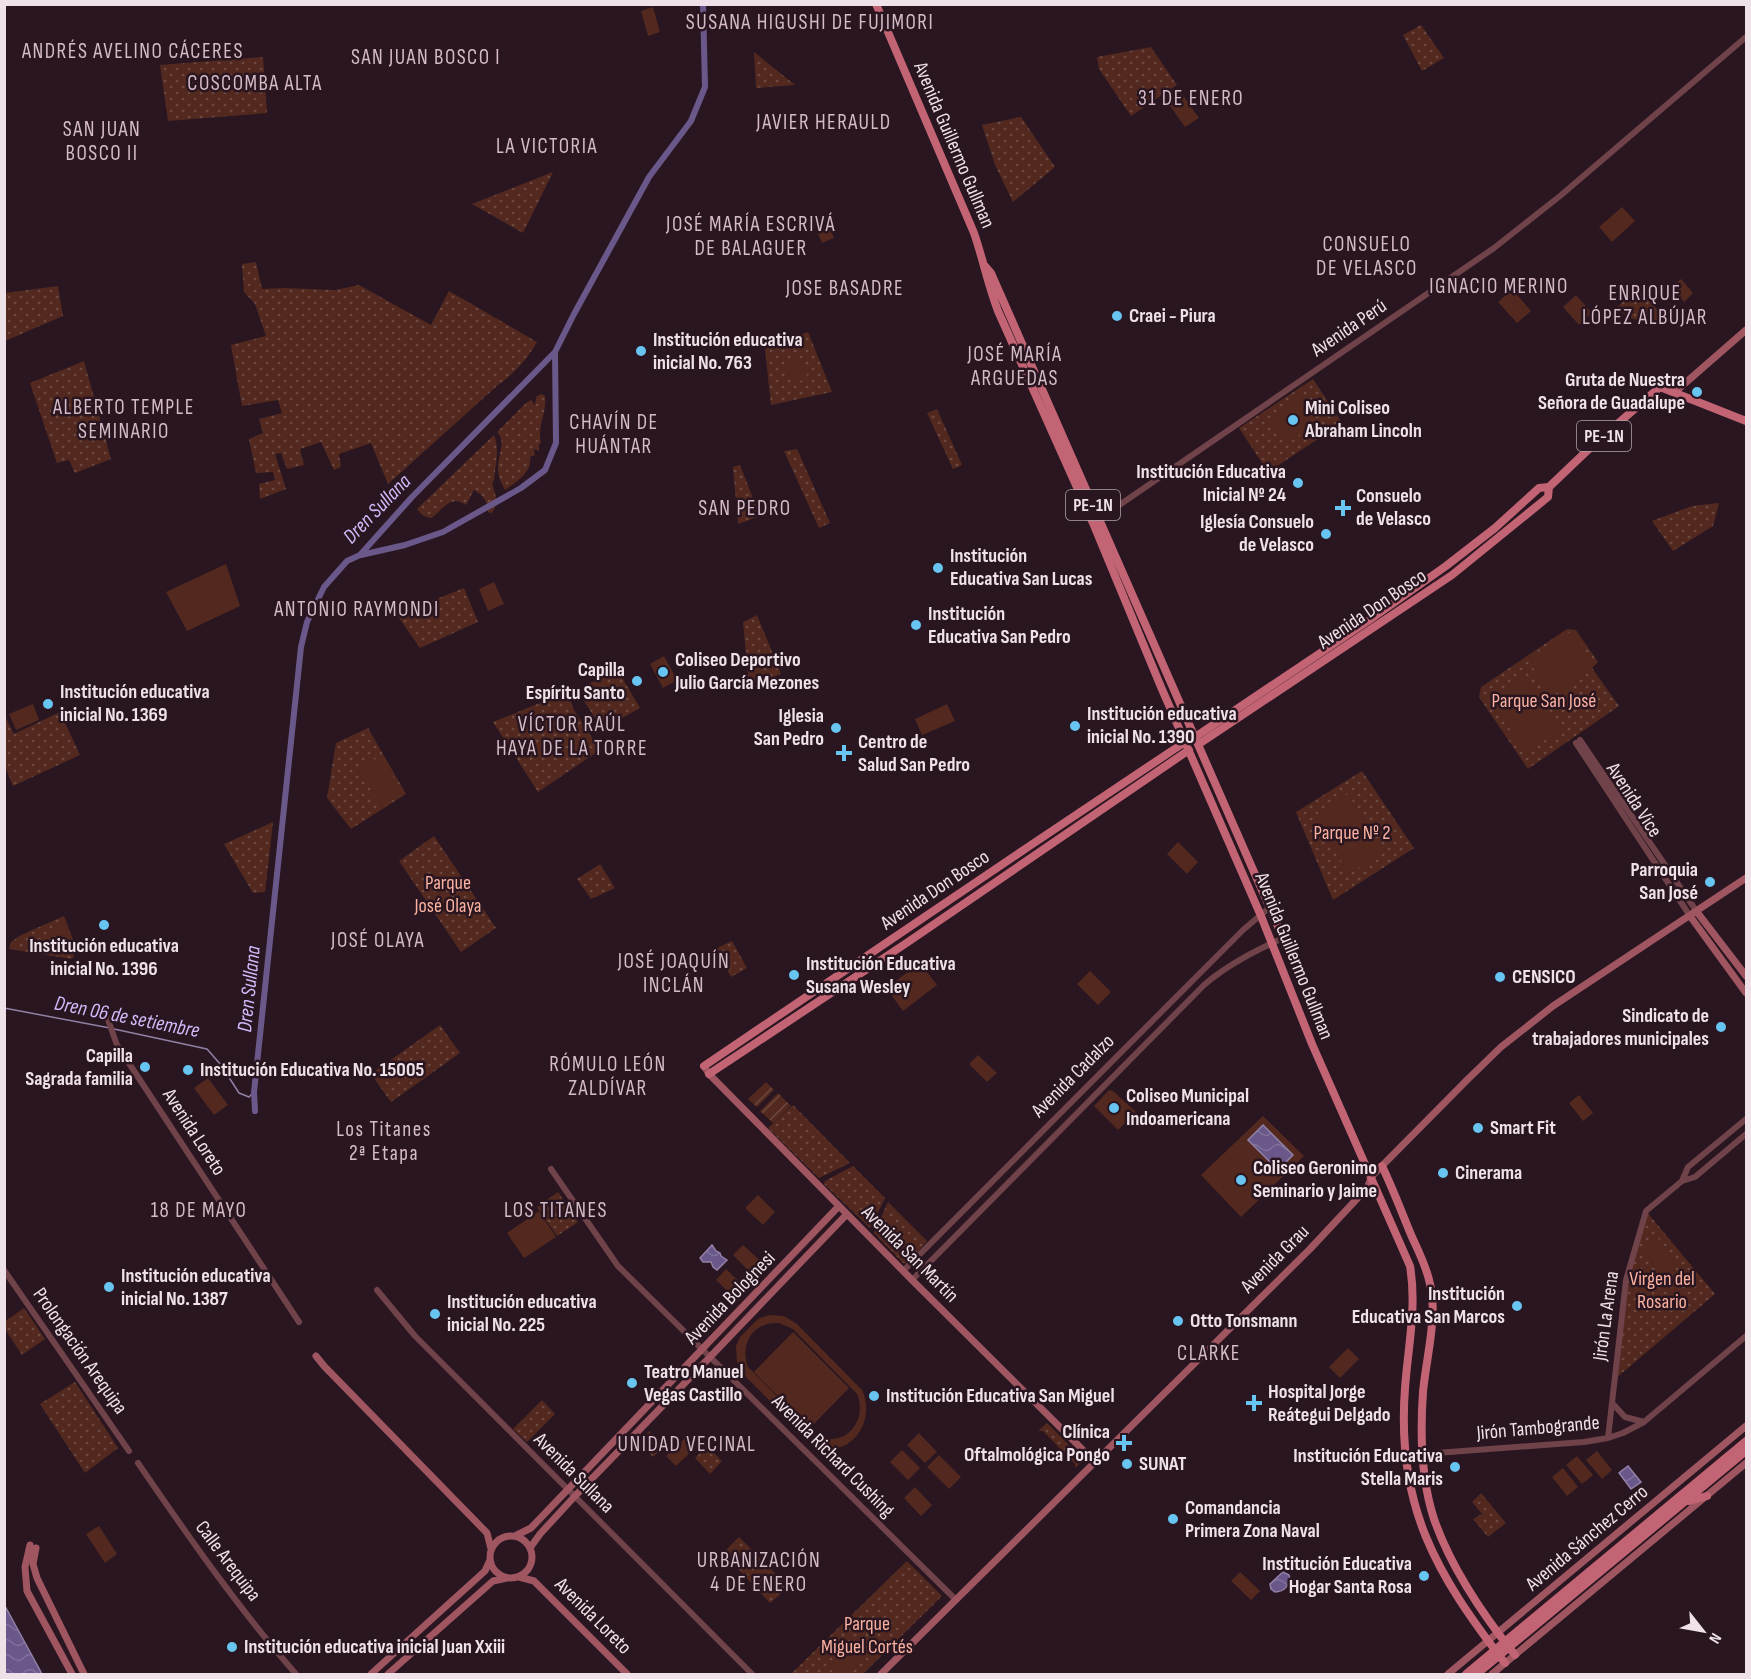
<svg xmlns="http://www.w3.org/2000/svg" width="1751" height="1679" font-family="'Sofia Sans Condensed',sans-serif">
<style>
.grass{fill:url(#grass-dots)}
.garden{fill:url(#garden-furrows)}
.pitch{fill:#53291f;fill-rule:evenodd}
.water{fill:url(#water-waves);stroke:#9281a7;stroke-width:1.5}
.lines{fill:none;stroke-linecap:round;stroke-linejoin:round}
.stream{stroke:#9281a7;stroke-width:1.5}
.canal{stroke:#6b588b;stroke-width:6}
.tertiary{stroke:#704249;stroke-width:6}
.secondary{stroke:#9f5661;stroke-width:7}
.primary{stroke:#c36474;stroke-width:8}
.poi-dot{fill:#68c4f0;stroke:#291620;stroke-width:2}
.labels{text-anchor:middle;dominant-baseline:central;stroke-width:5;stroke-linejoin:round;paint-order:stroke}
.shield{fill:#291620;stroke:#b3a4ab;stroke-width:1.5}
.shield-label{font-size:18px;font-weight:bold;fill:#eee1e7}
.street-label{font-size:20px;fill:#eee1e7;stroke:#291620}
.poi-label{font-size:20px;font-weight:bold;fill:#eee1e7;stroke:#291620;text-anchor:start}
.park-label{font-size:20px;fill:#fab19f;stroke:#291620}
.neighbourhood-label{font-size:21px;letter-spacing:1.5px;fill:#d5bbc7;stroke:#291620}
.water-label{font-size:21px;font-style:italic;fill:#d1baf9;stroke:#291620}
</style>
<defs>
<pattern id="grass-dots" width="8" height="8" patternUnits="userSpaceOnUse" patternTransform="scale(1.5)"><rect width="8" height="8" fill="#53291f"/><path d="M2 2h.1M6 6h.1" fill="none" stroke="#6c4840" stroke-width="1.8" stroke-linecap="round"/></pattern>
<pattern id="garden-furrows" width="10" height="10" patternUnits="userSpaceOnUse" patternTransform="scale(1.5)"><rect width="10" height="10" fill="#53291f"/><path d="M-1 1l2-2M0 10L10 0M9 11l2-2" fill="none" stroke="#6c4840"/></pattern>
<pattern id="water-waves" width="16" height="10" patternUnits="userSpaceOnUse" patternTransform="scale(1.5)"><rect width="16" height="10" fill="#6b588b"/><path d="M0 5q4-4 8 0t8 0" fill="none" stroke="#80709b"/></pattern>
</defs>
<rect width="100%" height="100%" fill="#291620"/>
<path class="grass" d="M1421,25l23,33 -22,13 -19,-36z
M1151,47l26,38 -46,31 -32,-47 -2,-12z
M754,52l41,33 -39,3z
M263,57l4,56 -99,8 -8,-56z
M1021,117l34,50 -42,35 -18,-37 -13,-40z
M553,172l-30,61 -51,-29z
M256,262l6,27 22,-1 51,2 24,-5 72,40 18,-34 88,51c-10,17 -23,32 -39,43l-110,99 -17,-41 -32,11 2,13 -7,3 -13,-28 -21,7 4,16 -17,4 -6,-16 -6,1 11,35 -26,10 -1,-15 16,-4 -2,-8 -17,1 -7,-34 14,-6 -4,-14 23,-6 -4,-13 -36,6 -11,-61 35,-9 -11,-32 -11,-12 -2,-28z
M58,286l5,30 -58,25v-48z
M1638,289l28,30c-18,6 -36,2 -50,-11z
M808,332l24,60 -61,13 -6,-56z
M84,361l27,98 -36,14 -6,-13 -12,3 -27,-80z
M1313,379l29,44 -74,49 -29,-44z
M541,394l4,2c2,16 -8,31 -4,46l-2,3v6l-5,-2 1,6 -5,2c2,16 -14,25 -25,33 -3,-6 -7,-13 -7,-20 -1,-14 9,-28 -1,-38l29,-29 5,-3 4,5 1,-8z
M937,409l25,56 -9,4 -26,-56z
M494,435c6,13 1,32 0,46l-2,1c2,11 8,18 0,31l-4,-1c-1,-12 -4,-16 -14,-22l-8,15c-16,-11 -23,4 -34,13 -6,0 -12,-4 -15,-9z
M797,449l33,74 -11,5 -35,-77z
M740,465l20,51 -22,8 -5,-57z
M1719,503l-6,23 -40,25 -21,-30 40,-15z
M464,588l14,34 -58,26 -23,-33z
M757,615l24,59 -32,12 -6,-64z
M1567,629l9,1 22,32 -6,6 27,38 -91,63 -49,-72 2,-10z
M617,669l23,39 -38,21 -25,-39z
M567,692l7,18 26,40 -62,42 -45,-70z
M60,712l20,43 -67,31 -8,-20v-50l9,18z
M368,728l38,66 -55,35 -24,-31 9,-55z
M1362,771l52,77 -81,52 -37,-88z
M273,822l-8,70 -12,1 -29,-49z
M434,836l62,92 -35,24 -62,-91z
M600,864l15,24 -24,11 -14,-20z
M64,916l13,34 -5,9 -63,-10 2,-7 10,-7z
M732,941l15,27 -16,9 -16,-28z
M440,1025l20,28 -69,49 -20,-28z
M793,1105l57,58 -31,15 -51,-50z
M853,1166l32,32 -15,30 -46,-44 1,-3z
M558,1192l20,30 -21,14 -20,-29z
M888,1202l39,39 -20,23 -4,-1 -29,-30z
M1646,1211l69,83 -100,85 11,-99z
M24,1308l21,31 -23,16 -17,-26 -1,-7z
M75,1382l43,66 -33,25 -45,-69z
M542,1400l13,14 -28,28 -14,-13z
M1047,1423l37,37 -9,8v-4l-32,-33h-5z
M649,1431l15,15 -11,11 -14,-15z
M707,1446l15,15 -12,13 -15,-16z
M1481,1493l25,30 -18,14 -15,-18 9,-5 -10,-12z
M739,1537l50,50 -19,16 -47,-50z
M907,1561l35,35 -79,78h-72z"/>
<path class="garden" d="M766,1082l8,8 -17,17 -9,-8z
M778,1093l13,13 -18,17 -13,-12z"/>
<path class="pitch" d="M653,7l7,25 -12,4 -7,-25z
M1182,94l17,24 -14,9 -17,-24z
M1622,207l13,14 -23,21 -13,-15z
M825,216l9,22 -12,5 -9,-21z
M1681,279l12,14 -9,9 -13,-15z
M1512,289l19,22 -14,12 -19,-21z
M1576,295l16,18 -13,12 -16,-18z
M799,355l9,23 -16,6 -8,-23z
M1300,397l17,25 -30,22 -18,-26z
M226,564l14,42 -53,25 -21,-39z
M494,582l10,22 -16,7 -9,-22z
M1570,632l4,1 21,32 -6,4 -3,5 -27,19 -10,-1 -22,-33z
M664,656l13,24 -14,8 -13,-24z
M1525,674l37,55 -36,24 -37,-55z
M33,704l6,16 -23,10 -7,-16z
M947,704l8,17 -33,14 -7,-16z
M380,756l24,37 -22,14 -24,-37z
M1348,794l36,57 -35,23 -36,-57z
M1178,842l20,20 -11,12 -20,-20z
M66,923l8,23 -14,5 -8,-24z
M920,963l17,22 -34,26 -17,-23z
M1090,971l21,21 -13,13 -21,-21z
M978,1055l19,18 -10,9 -18,-18z
M208,1078l20,27 -14,10 -20,-27z
M1109,1090l4,1 23,21 -18,18 -24,-24z
M1579,1095l14,18 -10,8 -14,-18z
M1263,1116l41,40 -63,61 -40,-42z
M758,1195l17,17 -12,13 -18,-17z
M539,1211l17,26 -32,21 -17,-25z
M1658,1238l22,27 -16,12 -22,-25z
M743,1245l25,23 -11,11 -24,-24z
M726,1269l22,21 -10,11 -22,-21z
M769,1315l15,1 13,8 65,66c16,33 -16,74 -50,53l-68,-68 -7,-13 -1,-16 4,-9 18,-18zM779,1323l14,6 64,65c12,27 -14,57 -42,40l-67,-67c-9,-23 6,-46 31,-44z
M793,1332l56,56 -39,40 -56,-56z
M1348,1348l11,11 -19,19 -11,-11z
M919,1433l18,19 -12,11 -18,-18z
M685,1438l10,10 -19,18 -10,-10z
M902,1450l18,18 -12,12 -18,-18z
M1597,1451l15,19 -10,9 -16,-19z
M939,1455l22,22 -12,12 -22,-22z
M1577,1456l16,19 -11,9 -16,-19z
M1563,1468l15,19 -11,9 -15,-19z
M915,1487l17,18 -11,11 -17,-18z
M99,1526l18,28 -12,9 -19,-29z
M1240,1572l20,19 -9,9 -20,-19z
M851,1641l14,13 -21,20h-8l-10,-8z"/>
<path class="water" d="M1263,1125l30,30 -15,15 -30,-30z
M712,1245l4,6 4,2 1,3 6,4 -10,10 -4,-3 -2,-5h-8l-3,-4z
M1628,1466l13,16 -10,7 -12,-16z
M1283,1572l6,3c3,9 -5,17 -14,17l-4,-3 -1,-5z
M5,1606l37,68h-37z"/>
<g class="lines">
<path class="stream" d="M4,1008l106,20
M114,1029l93,20 14,16 18,28 10,4 5,-5"/>
<path class="canal" d="M361,555l44,-10 38,-13 78,-44 24,-18 11,-27 -1,-91
M255,1111l-1,-19 47,-445 6,-25 17,-35 23,-26 13,-6 52,-58 143,-145 19,-38 75,-137 42,-56 14,-34 -2,-83"/>
<path class="tertiary" d="M1099,519l395,-271 66,-52 186,-159
M1580,740l117,172
M1576,743l114,173
M107,1017l10,28 182,277
M551,1169l67,97 338,334
M1682,1181l6,-14 58,-48
M4,1270l125,181
M903,1271l340,-341 27,-23
M912,1280l292,-295c23,-20 51,-34 79,-47
M377,1290l38,46 337,338
M1613,1404l12,13 19,5
M1608,1438l18,-158 20,-69 36,-30 13,-4 51,-43
M1407,1462l16,-8 161,-12 24,-4 15,-5 21,-11 102,-86
M138,1463c50,73 100,145 158,211"/>
<path class="secondary" d="M1675,392l71,-62
M1697,912l49,64
M1690,916l56,77
M704,1066l5,8 203,206 183,182
M316,1356l8,10 163,167 4,16
M490 1557a21 21 0 1 1 42 0a21 21 0 1 1-42 0Z
M515,1536l16,-8 308,-322
M30,1545l-5,22 2,24 45,83
M36,1548l-3,16 4,14 47,96
M530,1548l10,-14 35,-38 135,-139 137,-143
M519,1577l15,4 93,93
M371,1674l114,-103 5,-11
M388,1674l105,-93 14,-3
M881,1674l429,-425 57,-61 5,-12 95,-96 34,-33 28,-22 24,-19 193,-128
M1448,1674l298,-248
M1492,1674l254,-211"/>
<path class="primary" d="M876,4l98,229c9,26 14,52 24,78l95,212 68,164 100,229 51,128 98,222c7,41 -2,81 -5,122 -9,118 31,186 100,275
M985,266l6,7 292,665
M1195,737l173,-116 78,-55 49,-38 44,-40 10,-1 43,-41 68,-59 86,34
M1199,744l253,-169 96,-78 1,-10
M704,1066l324,-219 157,-105
M709,1074l199,-132 281,-192
M1382,1166c11,23 20,47 30,71 7,15 15,31 18,47 8,32 -4,75 -7,108 -3,42 -2,87 11,127 17,49 49,96 81,136
M1689,1501l18,-5
M1466,1674l280,-233
M1477,1674l269,-223"/>
</g>
<g class="poi-dot">
<circle cx="1117" cy="316" r="6"/>
<circle cx="641" cy="351" r="6"/>
<circle cx="1697" cy="392" r="6"/>
<circle cx="1293" cy="420" r="6"/>
<circle cx="1298" cy="483" r="6"/>
<path d="M1340 499h6v6h6v6h-6v6h-6v-6h-6v-6h6z"/>
<circle cx="1326" cy="534" r="6"/>
<circle cx="938" cy="568" r="6"/>
<circle cx="916" cy="625" r="6"/>
<circle cx="663" cy="672" r="6"/>
<circle cx="637" cy="681" r="6"/>
<circle cx="48" cy="704" r="6"/>
<circle cx="1075" cy="726" r="6"/>
<circle cx="836" cy="728" r="6"/>
<path d="M841 744h6v6h6v6h-6v6h-6v-6h-6v-6h6z"/>
<circle cx="1710" cy="882" r="6"/>
<circle cx="104" cy="925" r="6"/>
<circle cx="794" cy="975" r="6"/>
<circle cx="1500" cy="977" r="6"/>
<circle cx="1721" cy="1027" r="6"/>
<circle cx="145" cy="1067" r="6"/>
<circle cx="188" cy="1070" r="6"/>
<circle cx="1114" cy="1108" r="6"/>
<circle cx="1478" cy="1128" r="6"/>
<circle cx="1443" cy="1173" r="6"/>
<circle cx="1241" cy="1180" r="6"/>
<circle cx="109" cy="1287" r="6"/>
<circle cx="1517" cy="1306" r="6"/>
<circle cx="435" cy="1314" r="6"/>
<circle cx="1178" cy="1321" r="6"/>
<circle cx="632" cy="1383" r="6"/>
<circle cx="874" cy="1396" r="6"/>
<path d="M1251 1394h6v6h6v6h-6v6h-6v-6h-6v-6h6z"/>
<path d="M1121 1434h6v6h6v6h-6v6h-6v-6h-6v-6h6z"/>
<circle cx="1127" cy="1464" r="6"/>
<circle cx="1455" cy="1467" r="6"/>
<circle cx="1173" cy="1519" r="6"/>
<circle cx="1424" cy="1576" r="6"/>
<circle cx="232" cy="1647" r="6"/>
</g>
<g class="labels">
<g class="shield">
<rect x="1577" y="421" width="54" height="30" rx="4.5"/>
<rect x="1066" y="490" width="54" height="30" rx="4.5"/>
</g>
<g class="shield-label">
<text x="1604" y="436">PE-1N</text>
<text x="1093" y="505">PE-1N</text>
</g>
<g class="street-label">
<text transform="translate(954 145) rotate(67)">Avenida Guillermo Gullman</text>
<text transform="translate(1349 328) rotate(-34)">Avenida Perú</text>
<text transform="translate(1372 609) rotate(-34)">Avenida Don Bosco</text>
<text transform="translate(1634 800) rotate(57)">Avenida Vice</text>
<text transform="translate(935 890) rotate(-34)">Avenida Don Bosco</text>
<text transform="translate(1294 956) rotate(68)">Avenida Guillermo Gullman</text>
<text transform="translate(1073 1076) rotate(-45)">Avenida Cadalzo</text>
<text transform="translate(194 1132) rotate(57)">Avenida Loreto</text>
<text transform="translate(910 1254) rotate(45)">Avenida San Martín</text>
<text transform="translate(1275 1259) rotate(-45)">Avenida Grau</text>
<text transform="translate(730 1298) rotate(-46)">Avenida Bolognesi</text>
<text transform="translate(1606 1316) rotate(-82)">Jirón La Arena</text>
<text transform="translate(80 1351) rotate(55)">Prolongación Arequipa</text>
<text transform="translate(1538 1428) rotate(-5)">Jirón Tambogrande</text>
<text transform="translate(833 1456) rotate(45)">Avenida Richard Cushing</text>
<text transform="translate(574 1473) rotate(45)">Avenida Sullana</text>
<text transform="translate(1587 1538) rotate(-40)">Avenida Sánchez Cerro</text>
<text transform="translate(228 1561) rotate(53)">Calle Arequipa</text>
<text transform="translate(593 1616) rotate(45)">Avenida Loreto</text>
</g>
<g class="poi-label">
<text x="1129" y="316">Craei - Piura</text>
<text x="653" y="340">Institución educativa<tspan x="653" dy="23">inicial No. 763</tspan></text>
<text x="1685" y="380" text-anchor="end">Gruta de Nuestra<tspan x="1685" dy="23">Señora de Guadalupe</tspan></text>
<text x="1305" y="408">Mini Coliseo<tspan x="1305" dy="23">Abraham Lincoln</tspan></text>
<text x="1286" y="472" text-anchor="end">Institución Educativa<tspan x="1286" dy="23">Inicial Nº 24</tspan></text>
<text x="1356" y="496">Consuelo<tspan x="1356" dy="23">de Velasco</tspan></text>
<text x="1314" y="522" text-anchor="end">Iglesía Consuelo<tspan x="1314" dy="23">de Velasco</tspan></text>
<text x="950" y="556">Institución<tspan x="950" dy="23">Educativa San Lucas</tspan></text>
<text x="928" y="614">Institución<tspan x="928" dy="23">Educativa San Pedro</tspan></text>
<text x="675" y="660">Coliseo Deportivo<tspan x="675" dy="23">Julio García Mezones</tspan></text>
<text x="625" y="670" text-anchor="end">Capilla<tspan x="625" dy="23">Espíritu Santo</tspan></text>
<text x="60" y="692">Institución educativa<tspan x="60" dy="23">inicial No. 1369</tspan></text>
<text x="1087" y="714">Institución educativa<tspan x="1087" dy="23">inicial No. 1390</tspan></text>
<text x="824" y="716" text-anchor="end">Iglesia<tspan x="824" dy="23">San Pedro</tspan></text>
<text x="858" y="742">Centro de<tspan x="858" dy="23">Salud San Pedro</tspan></text>
<text x="1698" y="870" text-anchor="end">Parroquia<tspan x="1698" dy="23">San José</tspan></text>
<text x="104" y="946" text-anchor="middle">Institución educativa<tspan x="104" dy="23">inicial No. 1396</tspan></text>
<text x="806" y="964">Institución Educativa<tspan x="806" dy="23">Susana Wesley</tspan></text>
<text x="1512" y="977">CENSICO</text>
<text x="1709" y="1016" text-anchor="end">Sindicato de<tspan x="1709" dy="23">trabajadores municipales</tspan></text>
<text x="133" y="1056" text-anchor="end">Capilla<tspan x="133" dy="23">Sagrada familia</tspan></text>
<text x="200" y="1070">Institución Educativa No. 15005</text>
<text x="1126" y="1096">Coliseo Municipal<tspan x="1126" dy="23">Indoamericana</tspan></text>
<text x="1490" y="1128">Smart Fit</text>
<text x="1253" y="1168">Coliseo Geronimo<tspan x="1253" dy="23">Seminario y Jaime</tspan></text>
<text x="1455" y="1173">Cinerama</text>
<text x="121" y="1276">Institución educativa<tspan x="121" dy="23">inicial No. 1387</tspan></text>
<text x="1505" y="1294" text-anchor="end">Institución<tspan x="1505" dy="23">Educativa San Marcos</tspan></text>
<text x="447" y="1302">Institución educativa<tspan x="447" dy="23">inicial No. 225</tspan></text>
<text x="1190" y="1321">Otto Tonsmann</text>
<text x="644" y="1372">Teatro Manuel<tspan x="644" dy="23">Vegas Castillo</tspan></text>
<text x="1268" y="1392">Hospital Jorge<tspan x="1268" dy="23">Reátegui Delgado</tspan></text>
<text x="886" y="1396">Institución Educativa San Miguel</text>
<text x="1110" y="1432" text-anchor="end">Clínica<tspan x="1110" dy="23">Oftalmológica Pongo</tspan></text>
<text x="1443" y="1456" text-anchor="end">Institución Educativa<tspan x="1443" dy="23">Stella Maris</tspan></text>
<text x="1139" y="1464">SUNAT</text>
<text x="1185" y="1508">Comandancia<tspan x="1185" dy="23">Primera Zona Naval</tspan></text>
<text x="1412" y="1564" text-anchor="end">Institución Educativa<tspan x="1412" dy="23">Hogar Santa Rosa</tspan></text>
<text x="244" y="1647">Institución educativa inicial Juan Xxiii</text>
</g>
<g class="park-label">
<text x="1544" y="701">Parque San José</text>
<text x="1352" y="833">Parque Nº 2</text>
<text x="448" y="883">Parque<tspan x="448" dy="23">José Olaya</tspan></text>
<text x="1662" y="1279">Virgen del<tspan x="1662" dy="23">Rosario</tspan></text>
<text x="867" y="1624">Parque<tspan x="867" dy="23">Miguel Cortés</tspan></text>
</g>
<g class="neighbourhood-label">
<text x="810" y="22">SUSANA HIGUSHI DE FUJIMORI</text>
<text x="133" y="51">ANDRÉS AVELINO CÁCERES</text>
<text x="426" y="57">SAN JUAN BOSCO I</text>
<text x="255" y="83">COSCOMBA ALTA</text>
<text x="1191" y="98">31 DE ENERO</text>
<text x="824" y="122">JAVIER HERAULD</text>
<text x="102" y="129">SAN JUAN<tspan x="102" dy="24">BOSCO II</tspan></text>
<text x="547" y="146">LA VICTORIA</text>
<text x="751" y="224">JOSÉ MARÍA ESCRIVÁ<tspan x="751" dy="24">DE BALAGUER</tspan></text>
<text x="1367" y="244">CONSUELO<tspan x="1367" dy="24">DE VELASCO</tspan></text>
<text x="1499" y="286">IGNACIO MERINO</text>
<text x="845" y="288">JOSE BASADRE</text>
<text x="1645" y="293">ENRIQUE<tspan x="1645" dy="24">LÓPEZ ALBÚJAR</tspan></text>
<text x="1015" y="354">JOSÉ MARÍA<tspan x="1015" dy="24">ARGUEDAS</tspan></text>
<text x="124" y="407">ALBERTO TEMPLE<tspan x="124" dy="24">SEMINARIO</tspan></text>
<text x="614" y="422">CHAVÍN DE<tspan x="614" dy="24">HUÁNTAR</tspan></text>
<text x="745" y="508">SAN PEDRO</text>
<text x="357" y="609">ANTONIO RAYMONDI</text>
<text x="572" y="724">VÍCTOR RAÚL<tspan x="572" dy="24">HAYA DE LA TORRE</tspan></text>
<text x="378" y="940">JOSÉ OLAYA</text>
<text x="674" y="961">JOSÉ JOAQUÍN<tspan x="674" dy="24">INCLÁN</tspan></text>
<text x="608" y="1064">RÓMULO LEÓN<tspan x="608" dy="24">ZALDÍVAR</tspan></text>
<text x="384" y="1129">Los Titanes<tspan x="384" dy="24">2ª Etapa</tspan></text>
<text x="199" y="1210">18 DE MAYO</text>
<text x="556" y="1210">LOS TITANES</text>
<text x="1209" y="1353">CLARKE</text>
<text x="687" y="1444">UNIDAD VECINAL</text>
<text x="759" y="1560">URBANIZACIÓN<tspan x="759" dy="24">4 DE ENERO</tspan></text>
</g>
<g class="water-label">
<text transform="translate(377 509) rotate(-46)">Dren Sullana</text>
<text transform="translate(249 989) rotate(-84)">Dren Sullana</text>
<text transform="translate(127 1017) rotate(11)">Dren 06 de setiembre</text>
</g>
</g>
<rect width="1751" height="1679" fill="none" stroke="#eee1e7" stroke-width="12"/>
<g transform="translate(1703 1631) rotate(121)" stroke="#291620" stroke-width="4.5" paint-order="stroke">
<path d="M0-4.5L10 22L0 15L-10 22Z" fill="#eee1e7"/>
<text y="-9" font-size="16" font-weight="bold" text-anchor="middle" fill="#eee1e7">N</text>
</g>
</svg>
